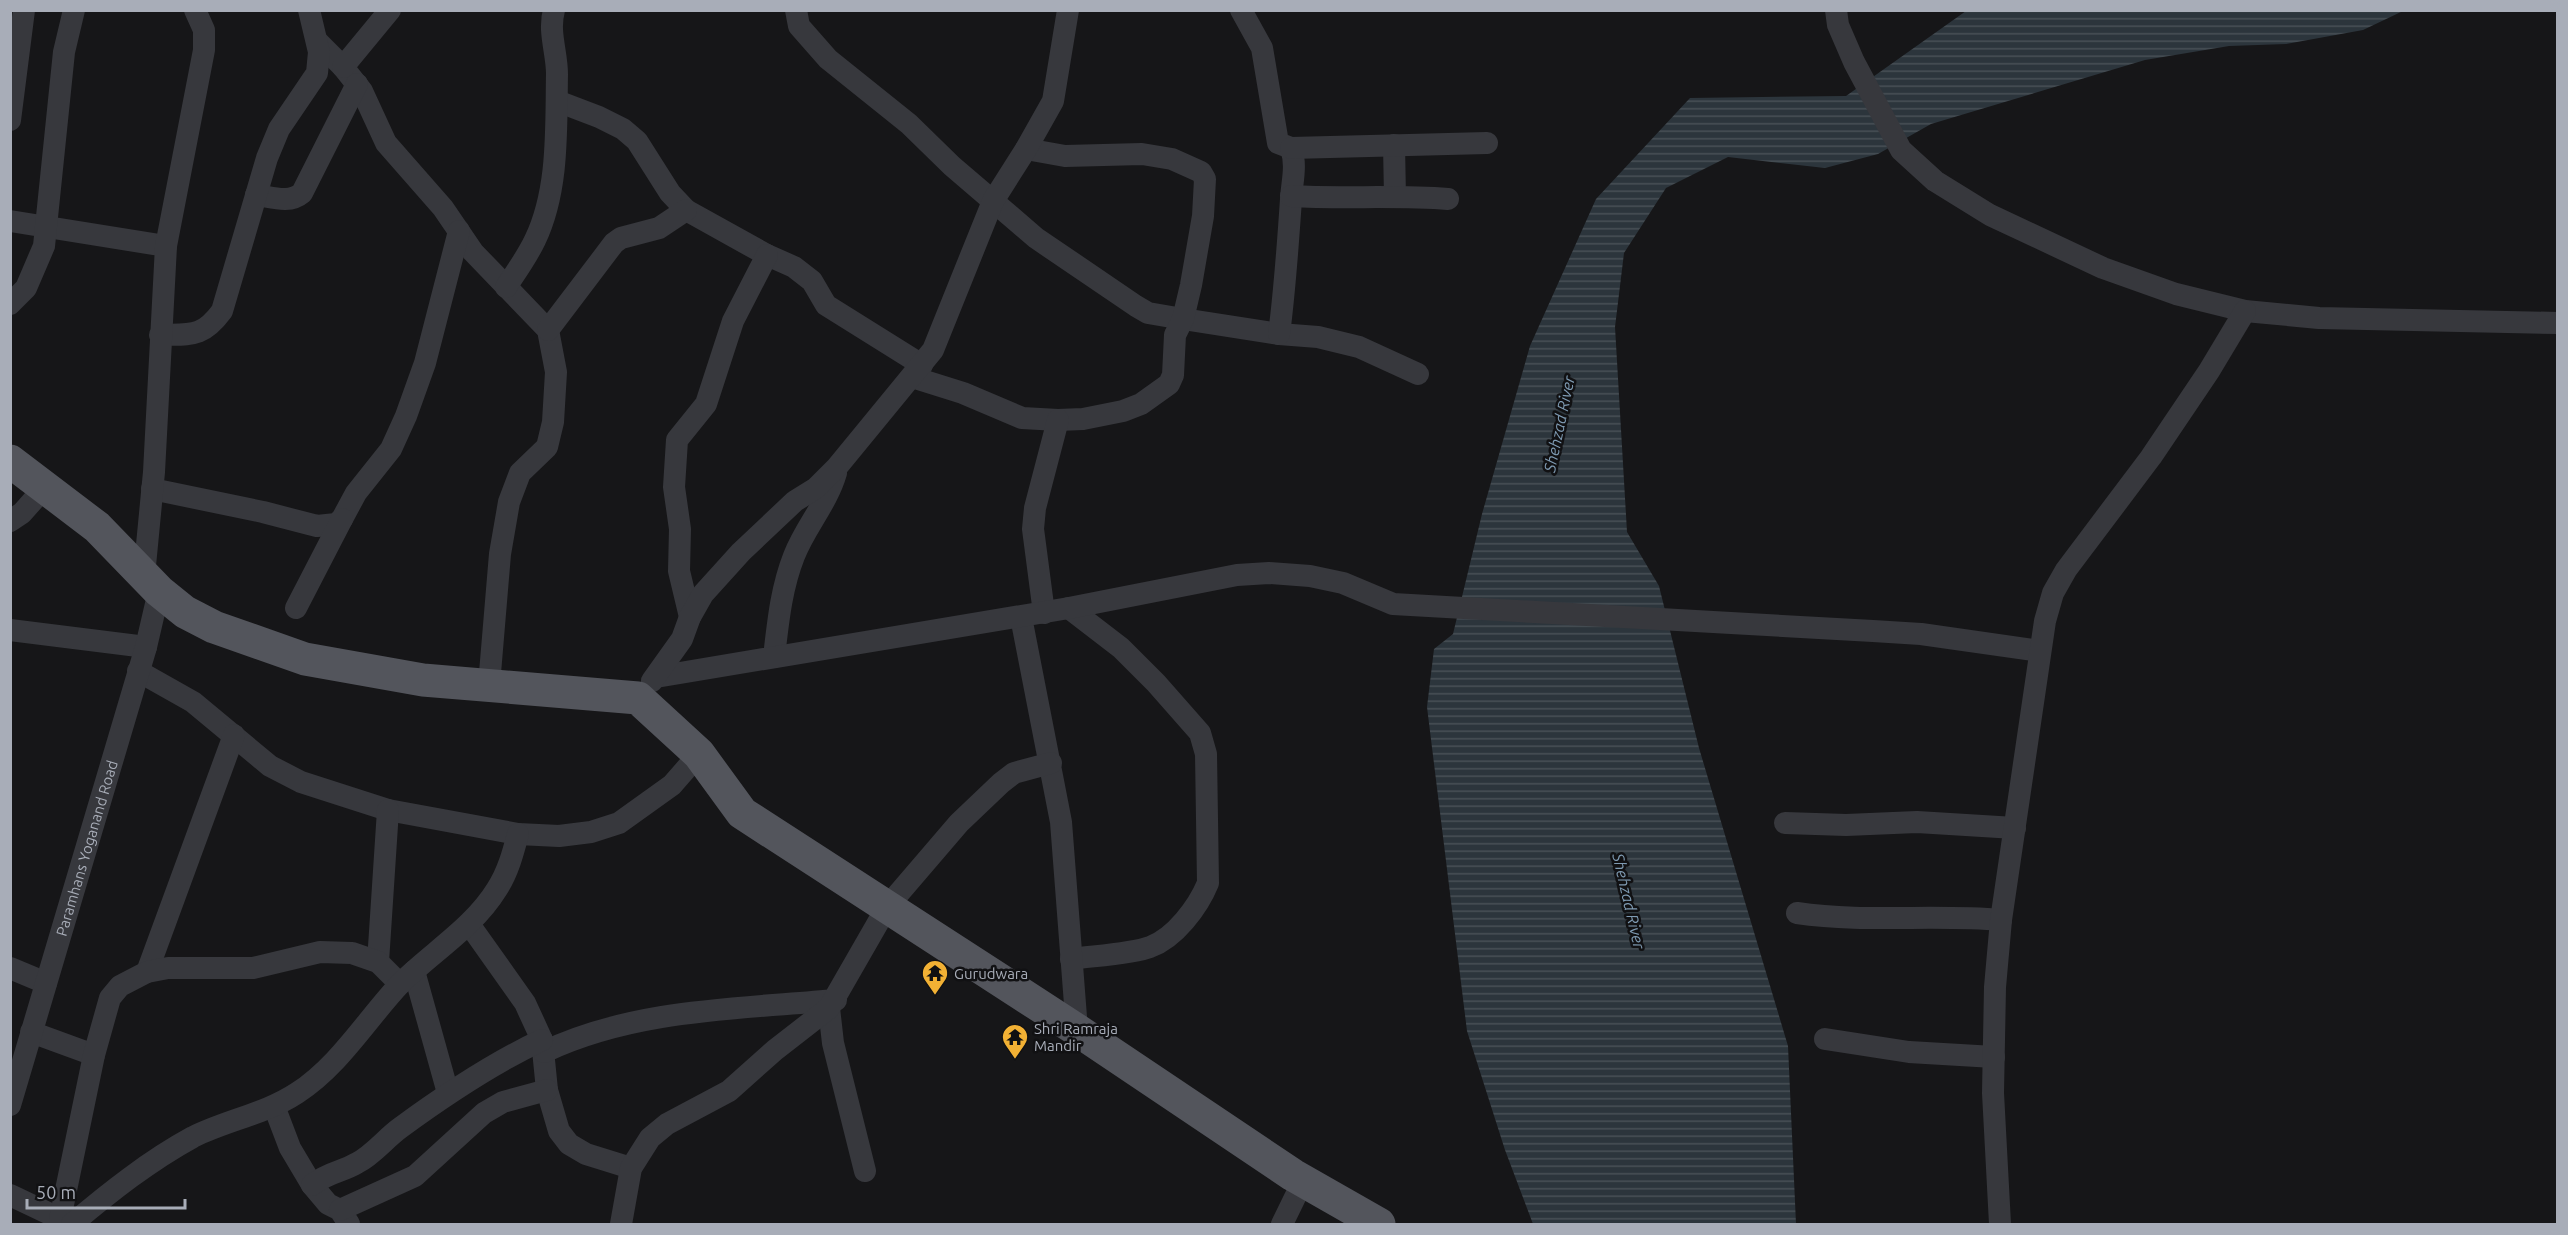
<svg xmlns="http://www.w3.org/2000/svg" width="2568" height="1235" font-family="Ubuntu,sans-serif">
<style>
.water{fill:url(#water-rules)}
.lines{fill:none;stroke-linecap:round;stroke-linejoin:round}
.minor{stroke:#37383d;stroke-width:22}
.primary{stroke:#53555c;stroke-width:33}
.labels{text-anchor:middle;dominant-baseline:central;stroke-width:5;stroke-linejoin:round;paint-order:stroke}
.street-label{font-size:15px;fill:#a8adb8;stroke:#111113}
.poi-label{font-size:15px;fill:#a8adb8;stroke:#111113;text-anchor:start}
.water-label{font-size:16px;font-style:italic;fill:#7f9bb3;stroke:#111113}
</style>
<defs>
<pattern id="water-rules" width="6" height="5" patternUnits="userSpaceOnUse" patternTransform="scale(1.5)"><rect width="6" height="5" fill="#2c353c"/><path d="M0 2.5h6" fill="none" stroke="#485056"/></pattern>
</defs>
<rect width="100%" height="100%" fill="#161618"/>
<path class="water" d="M1966,11h437l-40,19 -77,14 -57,2 -84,14 -214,64 -53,30 -53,14 -97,-11 -62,31 -42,65 -9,74 12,205 32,54 40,162 89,298 8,178h-263l-28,-74 -38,-119 -40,-324 7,-58 19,-15 29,-120 48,-168 66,-147 94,-101 156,-2z"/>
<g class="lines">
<g class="minor">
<path d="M796,10l3,16 29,33 81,65 43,42 84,72 100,68 12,7 35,6 96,15 39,3 41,10 59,27"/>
<path d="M1241,10l21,38 16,95 13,5c6,18 1,33 0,51 -3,45 -6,90 -12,135"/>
<path d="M1836,10l2,15 16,37 47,88 34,31 55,34 113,53 73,26 69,17 74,7 239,5"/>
<path d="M317,41l26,26 19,24 24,52 57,65 30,44 75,78 8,42 -3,50 -6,25 -27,26 -11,29 -9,52 -11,131"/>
<path d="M343,67l47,-57"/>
<path d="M557,101l42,16 24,12 14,12 33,52 16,17 81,45 27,12 18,14 14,24 96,60"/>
<path d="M10,120l14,-110"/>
<path d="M1394,145l1,52"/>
<path d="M1291,148l196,-5"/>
<path d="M256,195c16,2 33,9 46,-2l55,-109"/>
<path d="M1291,196c52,3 104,-1 157,3"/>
<path d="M10,221l156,25"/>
<path d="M506,287c10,-15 21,-30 29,-47 24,-50 21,-111 22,-166 0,-22 -9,-42 -3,-64"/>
<path d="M10,304l16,-16 18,-42 20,-194 10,-42"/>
<path d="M548,330l66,-87 7,-5 38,-10 27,-18"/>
<path d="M160,335c31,-1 42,3 62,-24l45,-153 12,-29 38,-56 2,-21 -10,-42"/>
<path d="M912,377l51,16 59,25 36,2 25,-1 40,-8 18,-7 28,-20 4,-9 2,-40 8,-16 8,-34 12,-69 2,-37 -4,-7 -29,-13 -30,-5 -77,2 -39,-7"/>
<path d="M152,489l111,23 54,14 19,-2 6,-5 14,-26 35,-44 15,-33 19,-53 34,-132"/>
<path d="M10,521l12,-8 23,-26"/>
<path d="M144,576l10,-104 12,-226 38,-196v-20l-9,-20"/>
<path d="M296,608l46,-89"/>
<path d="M1069,608l52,40 35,35 44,50 6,21 2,129c-10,24 -33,55 -58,64 -18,7 -59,9 -79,12"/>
<path d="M1044,613l-11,-84 2,-21 23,-88"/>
<path d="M690,617l-11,-46 1,-42 -6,-42 3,-47 29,-36 27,-83 34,-66"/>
<path d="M1021,617l40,205 16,208"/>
<path d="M10,630l136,17"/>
<path d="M774,657c4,-34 7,-68 20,-101 11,-29 33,-52 42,-83"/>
<path d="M138,671l55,31 77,64 31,16 87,28 130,24 41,2 32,-4 28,-9 53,-38 27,-31"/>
<path d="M656,677l413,-69 168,-33 32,-2 41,3 33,7 50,21 480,27 48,3 119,17"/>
<path d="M652,681l30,-42 8,-22 13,-23 38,-42 54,-51 21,-13 21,-21 96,-117 60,-149 33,-52 27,-48 15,-91"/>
<path d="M1785,823l61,2 71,-3 98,6"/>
<path d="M1797,913c68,10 136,1 204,7"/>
<path d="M469,924l56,79 17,37 5,50 12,41 10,13 17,10 45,14"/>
<path d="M378,962l10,-152"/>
<path d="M10,968l36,15"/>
<path d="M414,971l34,122"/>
<path d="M147,972l87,-237"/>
<path d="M829,1008l4,35 32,128"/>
<path d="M31,1032l63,23"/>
<path d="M1825,1039l84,13 85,5"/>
<path d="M544,1052c90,-43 194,-43 292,-52"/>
<path id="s1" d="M10,1105l136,-458 13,-56"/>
<path d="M274,1106l16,42 22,37 16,19 12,6 9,14"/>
<path d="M312,1185c18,-14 28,-12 45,-22 16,-8 29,-25 43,-35 45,-33 91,-64 142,-88"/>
<path d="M10,1195l61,29"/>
<path d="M340,1210l75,-34 69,-63 19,-11 44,-12"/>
<path d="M60,1219l34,-164 16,-57 10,-12 27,-14 21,-4h85l67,-16 32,1 26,9 22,22"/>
<path d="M72,1224c38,-32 77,-63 121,-87 34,-17 72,-23 104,-44 42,-27 70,-74 103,-109 32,-32 73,-56 97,-95 11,-17 16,-36 21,-55"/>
<path d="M621,1224l10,-56 19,-30 17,-14 62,-33 46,-41 54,-42 58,-101 72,-84 42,-40 13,-10 37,-10"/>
<path d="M1282,1224l21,-43"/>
<path d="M2000,1224l-7,-131 2,-106 6,-67 44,-299 8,-28 13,-23 85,-113 58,-86 36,-60"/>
</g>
<path class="primary" d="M10,461l87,66 62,64 26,21 29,15 91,32 118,21 215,18 61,56 43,59 335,217 216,145 86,49"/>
</g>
<defs>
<g id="temple-pin" transform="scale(1.35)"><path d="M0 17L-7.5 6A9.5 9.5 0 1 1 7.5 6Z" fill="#f2b134" stroke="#111113"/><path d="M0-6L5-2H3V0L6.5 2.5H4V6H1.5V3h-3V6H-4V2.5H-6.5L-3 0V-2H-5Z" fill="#111"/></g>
</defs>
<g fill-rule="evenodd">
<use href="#temple-pin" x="935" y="973"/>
<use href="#temple-pin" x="1015" y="1037"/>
</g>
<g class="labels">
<g class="street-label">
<text stroke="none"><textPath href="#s1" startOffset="268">Paramhans Yoganand Road</textPath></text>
</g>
<g class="poi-label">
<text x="954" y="973">Gurudwara</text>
<text x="1034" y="1028">Shri Ramraja<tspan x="1034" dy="17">Mandir</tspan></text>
</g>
<g class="water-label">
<text transform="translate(1559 424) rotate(-78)">Shehzad River</text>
<text transform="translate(1629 901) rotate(77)">Shehzad River</text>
</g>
</g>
<rect width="2568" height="1235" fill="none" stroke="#a8adb8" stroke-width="24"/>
<path d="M27 1199v9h158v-9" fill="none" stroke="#a8adb8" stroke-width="3"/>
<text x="36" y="1199" font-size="18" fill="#a8adb8" stroke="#111113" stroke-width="4.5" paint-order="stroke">50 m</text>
</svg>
